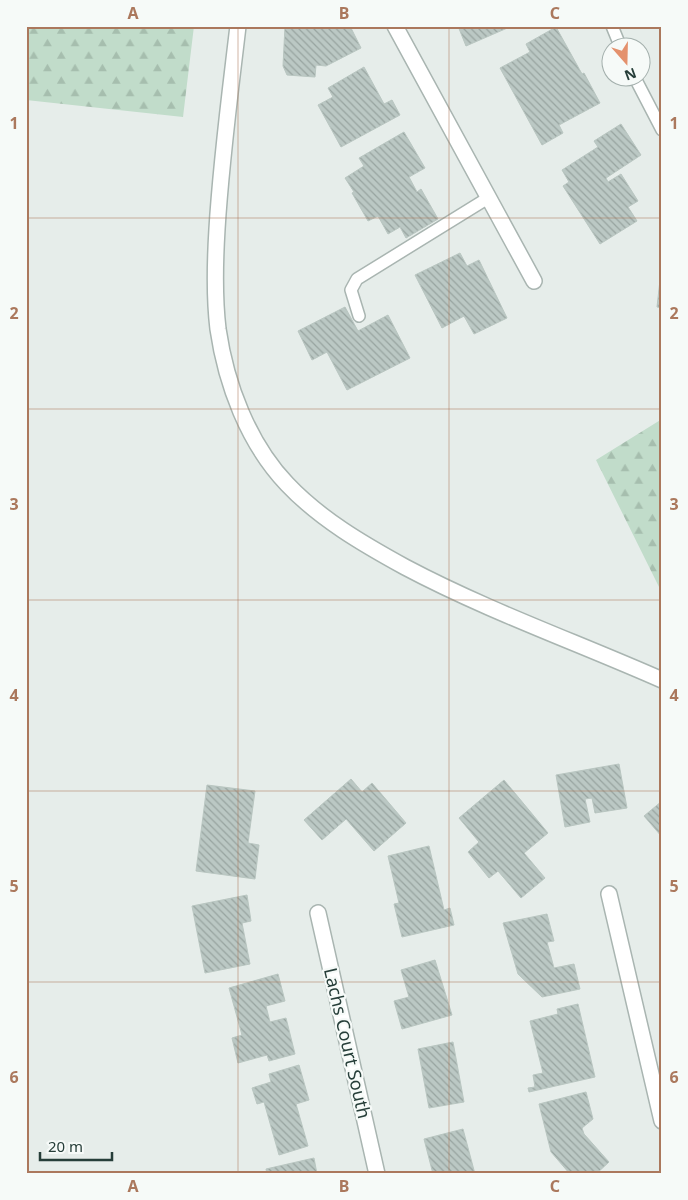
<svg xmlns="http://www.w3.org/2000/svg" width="688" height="1200" font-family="'Noto Sans',sans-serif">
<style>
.forest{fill:url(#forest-firs)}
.building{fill:url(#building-back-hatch);stroke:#b9c6c1}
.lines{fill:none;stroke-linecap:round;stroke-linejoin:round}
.service-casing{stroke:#a9b5b1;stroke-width:14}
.minor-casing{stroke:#a9b5b1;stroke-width:18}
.service{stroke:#fff;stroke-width:11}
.minor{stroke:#fff;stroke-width:15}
.grid{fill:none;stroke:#ab785d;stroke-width:1;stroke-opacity:0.55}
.labels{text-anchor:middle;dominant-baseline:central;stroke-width:4.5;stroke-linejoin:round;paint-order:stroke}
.street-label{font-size:18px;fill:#263e39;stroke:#f6faf8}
.neatline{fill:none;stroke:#ab785d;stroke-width:2}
.grid-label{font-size:16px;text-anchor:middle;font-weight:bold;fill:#ab785d}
</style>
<defs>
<pattern id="forest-firs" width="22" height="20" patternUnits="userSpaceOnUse" patternTransform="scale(1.25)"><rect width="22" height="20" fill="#c1dcca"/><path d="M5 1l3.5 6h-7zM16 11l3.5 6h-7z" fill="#a6beae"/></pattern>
<pattern id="building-back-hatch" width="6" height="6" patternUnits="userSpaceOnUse" patternTransform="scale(1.25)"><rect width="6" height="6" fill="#bbc8c4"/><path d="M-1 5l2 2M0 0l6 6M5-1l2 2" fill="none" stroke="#98a4a0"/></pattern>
</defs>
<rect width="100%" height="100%" fill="#e6edea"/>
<path class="forest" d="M26,26h168l-11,91 -157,-17z
M662,419v174l-66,-133z"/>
<path class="building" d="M285,26h65l11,22 -35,18 -10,-1 -1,12 -28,-2 -4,-9z
M458,26h54l-46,20z
M556,27l26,47 2,-1 16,30 -41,22 4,8 -21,12 -42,-77 30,-16 -4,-8z
M364,67l20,37 8,-4 8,15 -59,32 -23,-42 15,-8 -5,-9z
M621,124l20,31 -35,23 2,4 13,-8 17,27 -10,6 9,14 -37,23 -37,-58 6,-4 -7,-12 36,-23 -4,-6z
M404,132l21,36 -16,9 8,15 4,-3 17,30 -32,19 -6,-11 -12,7 -10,-18 -10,5 -16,-28 2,-1 -9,-14 19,-12 -5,-8z
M460,253l7,13 12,-6 28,58 -33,16 -10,-18 -22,12 -27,-53z
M661,271h1v37l-5,-1z
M345,307l13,24 30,-16 22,43 -63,32 -20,-38 -15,8 -14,-29z
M619,764l8,44 -32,5 -3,-15 -7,1 5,23 -25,5 -9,-52z
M351,779l11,13 10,-9 34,40 -32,28 -28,-32 -24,21 -18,-20z
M504,780l44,53 -24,20 21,25 -24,20 -23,-27 -9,7 -21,-26 11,-10 -20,-24z
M207,785l48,6 -7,52 11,2 -4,34 -59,-8z
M662,801v36l-18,-21z
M429,846l15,64 6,-2 4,17 -52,12 -8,-33 5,-1 -11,-47z
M247,895l4,26 -9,2 8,41 -45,9 -13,-67z
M547,914l7,27 -7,1 7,26 20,-4 6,25 -38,8 -24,-23 -15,-51z
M435,960l17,55 -50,14 -8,-28 15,-4 -8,-27z
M278,974l7,27 -19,5 4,16 16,-4 9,36 -26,7 -2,-6 -29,8 -6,-25 10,-3 -13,-47z
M578,1004l17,73 -66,15 -1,-4 7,-1 -2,-12 10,-2 -13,-52 28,-7 -1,-5z
M453,1042l11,60 -35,6 -11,-59z
M299,1065l10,35 -13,4 12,42 -29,9 -15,-53 -7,2 -5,-16 19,-6 -2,-8z
M586,1092l7,27 -11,9 2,6 25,28 -13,12h-26l-19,-22 -12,-48z
M463,1129l12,45h-42l-9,-35z
M314,1158l3,16h-50l-1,-5z"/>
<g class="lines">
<g class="service-casing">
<path id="service" d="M612,26l9,22
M635,78l27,52
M359,316l-8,-26 6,-11 131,-81"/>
</g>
<g class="minor-casing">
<path id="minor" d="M238,26c-8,68 -17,135 -21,203 -2,33 -3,67 1,100 8,55 30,114 69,155 33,35 76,60 118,83 83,44 171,75 257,113
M395,26l139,255
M609,894l53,227
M318,913l59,261"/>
</g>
<use href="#service" class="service"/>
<use href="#minor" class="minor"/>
</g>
<path class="grid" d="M238,26v1148M449,26v1148M26,218h636M26,409h636M26,600h636M26,791h636M26,982h636"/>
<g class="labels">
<g class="street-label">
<text transform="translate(348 1043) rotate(77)">Lachs Court South</text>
</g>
</g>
<rect width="688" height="1200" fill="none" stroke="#f6faf8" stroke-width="55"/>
<g transform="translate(626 62) rotate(160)"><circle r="24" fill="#f6faf8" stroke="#a3afac"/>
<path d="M0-4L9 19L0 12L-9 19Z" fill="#e4916d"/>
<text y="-8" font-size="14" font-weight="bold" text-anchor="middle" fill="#263e39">N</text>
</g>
<path d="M40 1152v8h72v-8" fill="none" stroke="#263e39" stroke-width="2.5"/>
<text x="48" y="1152" font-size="15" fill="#263e39" stroke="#f6faf8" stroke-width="4" paint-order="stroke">20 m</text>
<rect x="28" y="28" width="632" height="1144" class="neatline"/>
<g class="grid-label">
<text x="133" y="19">A</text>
<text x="344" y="19">B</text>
<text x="555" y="19">C</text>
<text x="14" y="129">1</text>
<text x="674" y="129">1</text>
<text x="14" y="319">2</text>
<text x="674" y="319">2</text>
<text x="14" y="510">3</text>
<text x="674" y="510">3</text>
<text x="14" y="701">4</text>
<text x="674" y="701">4</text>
<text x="14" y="892">5</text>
<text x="674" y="892">5</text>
<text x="14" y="1083">6</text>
<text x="674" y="1083">6</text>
<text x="133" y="1192">A</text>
<text x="344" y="1192">B</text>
<text x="555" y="1192">C</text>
</g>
</svg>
